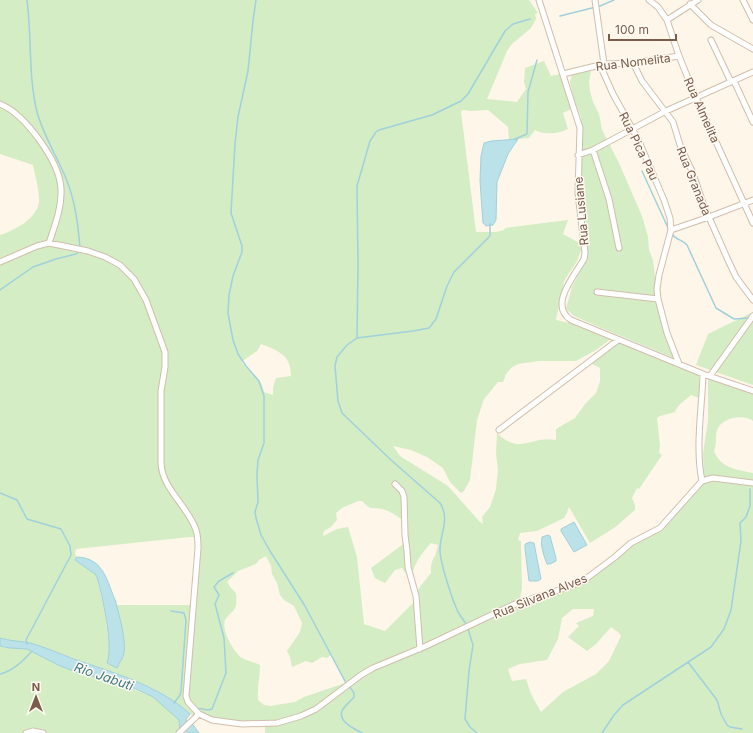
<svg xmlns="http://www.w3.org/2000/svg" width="753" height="733" font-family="Inter,sans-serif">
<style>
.green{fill:#d4edc5;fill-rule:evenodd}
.water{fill:#bbe1e9;stroke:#a0d1dc}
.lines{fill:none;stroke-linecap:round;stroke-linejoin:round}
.stream{stroke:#a0d1dc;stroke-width:1.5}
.minor-casing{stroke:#d1beac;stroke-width:7}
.minor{stroke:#fff;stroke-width:5}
.labels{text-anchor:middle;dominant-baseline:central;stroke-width:3;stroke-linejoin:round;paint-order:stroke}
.street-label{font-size:12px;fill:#7a5c4a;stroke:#fff9f0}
.water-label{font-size:13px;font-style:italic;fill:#3f7a87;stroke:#fff9f0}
</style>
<rect width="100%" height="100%" fill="#fef6e8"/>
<path class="green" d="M0,0h529l9,13 -3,1 1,5 -5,9 -19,16 -5,7 -20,48 30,3 9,-13 -2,-7 1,-14 19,-7 7,15 10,-2 12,34 -10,5 5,16c-9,5 -24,6 -33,1l-6,8 -20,2 -1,-13 -20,-17 -17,1 -9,-1 -1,2 15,120h20l8,-2 1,-2 63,-8 -5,14 20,11 -6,16 -13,20 -8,39 18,4 38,14 -16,12 -20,11h-37l-21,3 -7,4 -5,6 -3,8h-5l-14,17 -7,21 -7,60 -6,11 -3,2 -11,-11 -7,-14 -16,-11 -16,-7 -18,-4 7,10 48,30 31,35 4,3 -1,-7 8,-10 6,-18 2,-19 -2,-16 1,-21c24,23 34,2 59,7v-11l19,-11 11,-15 10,-10 4,-12v-13l-10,-5 30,-21 76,29 3,5v22l-8,-3c-5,5 -14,10 -16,17l-15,4 -3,2 3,27 -1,8 3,2 -23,34 -2,-1 -5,10 3,7v5l-21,18 -24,15 -21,-36 -3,8 -2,3 -27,13 -17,2 -2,7 3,1 1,47 -2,10 3,2 46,-12 23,-13 55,-40 15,-8 42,-49 -1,-25 5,-32v-42l45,14v28c-9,-7 -31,-4 -36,9 -2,7 0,14 -3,21 6,17 24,19 39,22v260h-488v-8l-56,-4 -19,-7 -6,-5 -32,-21 -37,-15 -85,-30 -17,-1 -13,-4v-403c13,-4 37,-16 39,-33 1,-8 -4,-27 -6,-37l-33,-11zM261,344c18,7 30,11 30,32l-15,2 -3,9v8l-9,-3 -3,-9 -20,-21 16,-11zM358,501h4c10,10 8,6 20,8 9,2 16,8 24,13v20l-35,26 4,10 10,5 10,-13 7,-2 8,12c5,-17 9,-24 21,-37l7,2 -3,11 -2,3 -2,6v8l-12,15 -3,7v5l-31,31 -21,-7 -7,-67 -9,-30 -11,2 -14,7 1,-5 7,-4 6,-7 -1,-7 6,-5zM189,537h7l2,4 -6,64h-76l4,12 4,27 -7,23 -10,-4 3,-10 -5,-40 -8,-36 -2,-3 -20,-14 2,-3 -2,-3 1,-5zM266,556l5,10 1,8 5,9 3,12 4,5 10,6 8,17 -2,9 -13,19 3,6 2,10 14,-6 6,2 10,-6 5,1 4,-3 14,28 -41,14 -9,5 -25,4 -6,-1 -6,-5c-1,-11 2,-23 2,-35 -5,-3 -13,-4 -18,-7 -8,-6 -21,-27 -17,-38 2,-3 4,-5 6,-7 6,-5 6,-12 5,-20l-5,-5 -4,-6 11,-11 18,-7 3,-4zM573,609h21l-1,7 -17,7 3,3 -11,11 19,14 9,-7 15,-17 7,5 3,4 -12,25 -13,13 -33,18 -22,20 -10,-18 -5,-15 -14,2 -4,-12 12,-5 27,-4 11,-21 4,-21z
M591,70l-2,12 1,9 3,11 6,12 3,16 17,33 23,53 6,21 1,13 4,10 5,43 16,55 -75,-31 -25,-11 -8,-7 6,-22 16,-32 -8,-98 2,-28 -1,-12 -7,-17 -4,-18 2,-7z
M753,312v73l-57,-20 12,-31z
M0,646l10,2 17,1 31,16 23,9 30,6 42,17 26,23 9,13h-188z"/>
<path class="water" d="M518,139l-10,15 -11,28 -1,38 -3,5 -7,1 -3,-3 -3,-42 1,-25 3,-13 7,-2z
M574,522l13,23 -13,7 -13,-21v-2z
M548,535l2,1 6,22v3l-6,3h-3c-3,-8 -7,-18 -5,-27z
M530,542l4,1 7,36 -3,2h-9l-4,-32v-5z
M77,557c28,1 30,26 39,45v2c4,12 10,38 8,49 -1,5 -5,10 -7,15l-10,-5c7,-17 -5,-68 -10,-86l-2,-3 -20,-14z
M0,638c10,3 20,3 30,5 15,4 30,11 44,16 40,14 84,26 116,55l-4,5 1,6 4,-3 8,11h-11l-3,-3 -5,1 -1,-11 -26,-23 -17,-8 -25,-9 -30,-6 -23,-9 -31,-16 -17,-1 -10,-2z"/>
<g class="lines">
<path class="stream" d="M27,0c5,37 1,76 10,112 6,22 19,43 28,64 10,23 13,48 15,72
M256,0l-3,21 -5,50 -10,46 -3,27 -4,69 11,33v6l-9,24 -4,19 -1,18 5,27 5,14 8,12 13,15 5,15v47l-6,17 -1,16 1,26 -3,10 1,6 5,17 9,16 35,55 41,77
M560,16l40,-10 14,-6
M515,139l12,-5 1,-42 9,-32
M642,171l27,59
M672,234c4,6 11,6 15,11l29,63 18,11 15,-1
M0,290l33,-23 23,-8 20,-5 3,-3
M357,338l1,-74 -1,-78 13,-45 6,-9 3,-2 53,-15 29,-14 7,-7 37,-63 8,-7 17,-5
M0,493l17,7 10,19 34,10 9,17 1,9 -45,85 1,4
M171,611l13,2 2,7 -5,71 -1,4 -6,8
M467,625c-3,-4 -6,-8 -9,-13 -6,-13 -17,-47 -18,-60 -1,-18 11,-32 0,-49l-49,-43 -49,-47 -4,-12 -3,-35 2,-9 10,-12 10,-7 56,-7 16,-3 7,-9 11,-33 7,-14 36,-36v-12
M468,629l5,16 -4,26 -4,48 5,8 7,6
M688,662l29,38 4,14 6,11 3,2 12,2
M0,674c13,-3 23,-13 32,-23
M349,686l5,7v4c-3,4 -10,9 -12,14 -4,11 13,18 20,22
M197,709c5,-2 9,3 15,0l14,-36 -2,-35 -9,-34 4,-9 -5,-8 5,-6 14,-8
M602,733l12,-18 9,-10 88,-58 13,-18 7,-19 10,-69 -1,-18 6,-6 4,-11v-17"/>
<g class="minor-casing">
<path id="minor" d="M539,0l41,128 -2,65 7,60 -1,6c-9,16 -36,46 -13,61l132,54 50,17
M595,0l9,64
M649,0l9,7 9,13 12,36 17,42 57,125
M743,0l10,20
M690,4l21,21 42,24
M667,20l31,-20
M711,40l20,42
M633,63l9,18 31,41 8,26 11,23 12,35 24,54 8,17 17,23
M600,65l13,29 25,45 26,61 6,18 1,12 -12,45 -2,14 1,10 9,34 12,31
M563,74l41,-10 29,-1 46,-7
M734,81l19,41
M0,104c25,10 60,58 61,85 1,18 -6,36 -12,54
M593,150l16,49 10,49
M578,155l15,-5 73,-39 87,-39
M671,230l38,-13 44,-17
M0,262l37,-16 12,-3 39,8 17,6 15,8 14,14 12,21 19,52v15l-4,24v72c1,26 27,43 35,67 2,6 2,12 2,18l-12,148 2,6 11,12
M597,292l61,7
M710,376l43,-60
M499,430l119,-90
M702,481c-7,-35 0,-72 1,-107
M395,484l7,7 2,6 1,38 2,16 1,16 8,29 4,53
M26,733l7,-2 10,2
M179,733l20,-19 13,6 30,4 35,-1 24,-7 15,-7 45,-34 12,-7 53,-22 89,-42 53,-17 15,-6 32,-24 16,-14 29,-15 42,-47 11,-3 40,5"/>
</g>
<use href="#minor" class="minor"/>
</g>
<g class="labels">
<g class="street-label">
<text transform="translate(633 62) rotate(-7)">Rua Nomelita</text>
<text transform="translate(702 110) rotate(66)">Rua Almelita</text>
<text transform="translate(639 146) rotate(64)">Rua Pica Pau</text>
<text transform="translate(694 181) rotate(68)">Rua Granada</text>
<text transform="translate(581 211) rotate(-95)">Rua Lusiane</text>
<text transform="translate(540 596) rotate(-22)">Rua Silvana Alves</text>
</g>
<g class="water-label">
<text transform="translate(104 676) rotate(19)">Rio Jabuti</text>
</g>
</g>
<g transform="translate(36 697)" stroke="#fff9f0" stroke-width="3" paint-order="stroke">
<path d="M0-3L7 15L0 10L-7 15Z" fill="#7a5c4a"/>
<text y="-6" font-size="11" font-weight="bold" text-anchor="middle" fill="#7a5c4a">N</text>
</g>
<path d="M609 34v6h67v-6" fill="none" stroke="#7a5c4a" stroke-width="2"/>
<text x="615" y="34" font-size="12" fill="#7a5c4a" stroke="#fff9f0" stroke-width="3" paint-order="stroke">100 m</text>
</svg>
